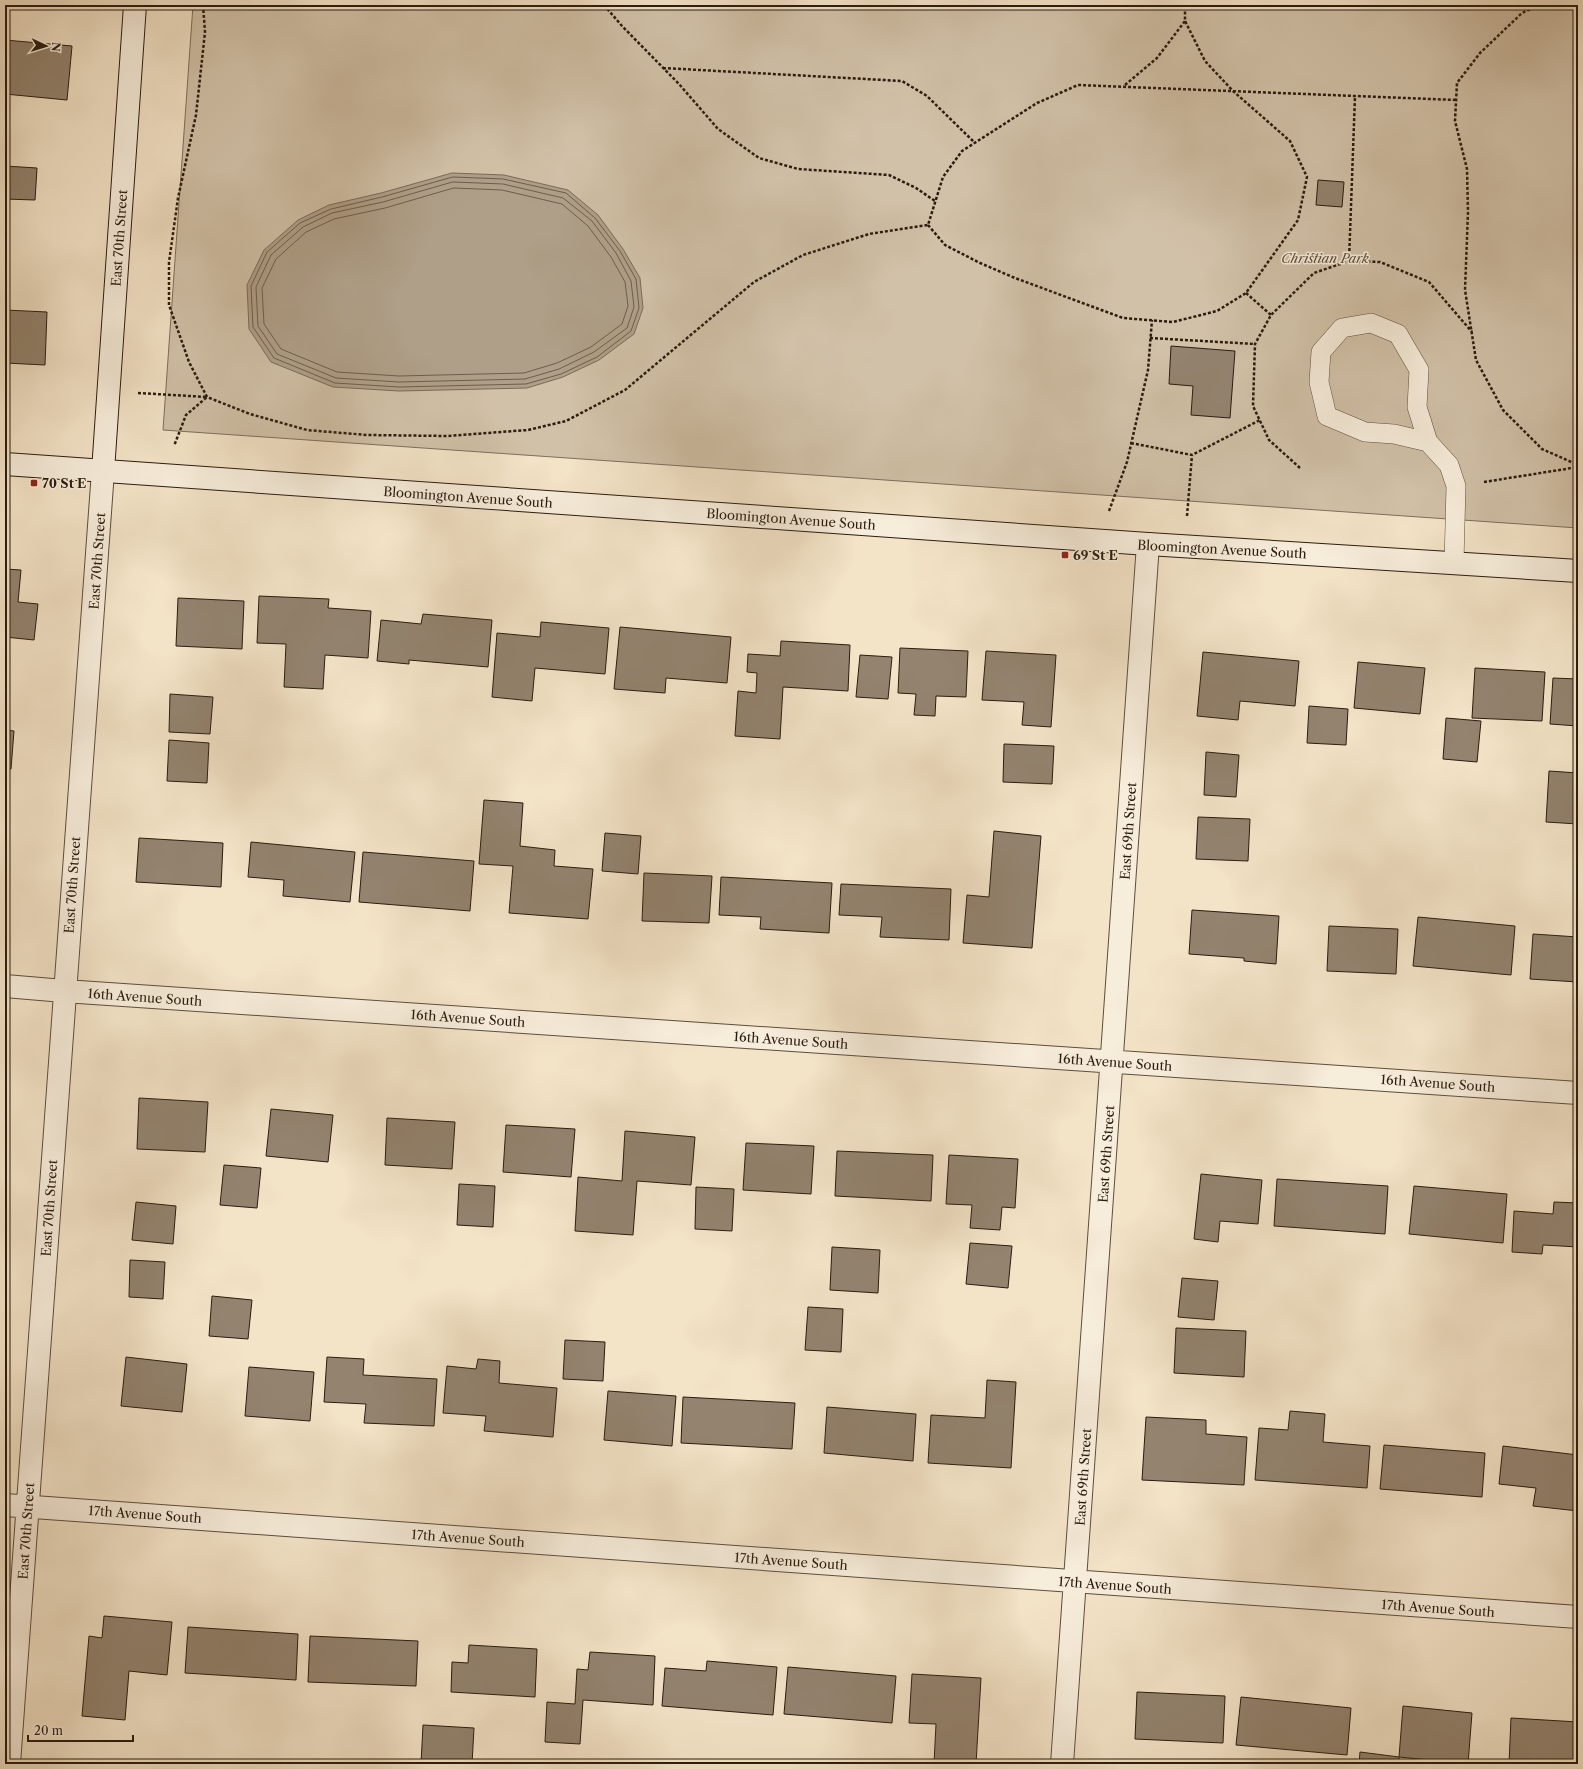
<svg xmlns="http://www.w3.org/2000/svg" width="1583" height="1769" font-family="'Libre Caslon Text',serif">
<style>
.green{fill:#d1c1a8;stroke:#7e6e5c}
.water{fill:#af9f88;stroke:#7a6b58}
.lines{fill:none;stroke-linecap:round;stroke-linejoin:round}
.shore{stroke:#6d5e4c;stroke-width:1}
.building{fill:#93836f;stroke:#2b1c0f}
.lane-casing{stroke:#5d4e3d;stroke-width:20}
.street-casing{stroke:#5d4e3d;stroke-width:24}
.secondary-casing{stroke:#2b1c0f;stroke-width:24}
.path{stroke:#2b1c0f;stroke-width:2.5;stroke-dasharray:3 2;stroke-linecap:butt}
.lane{stroke:#f7eddb;stroke-width:19}
.street{stroke:#f7eddb;stroke-width:22}
.secondary{stroke:#f7eddb;stroke-width:22}
.poi-dot{fill:#8f2418;stroke:#f7eddb;stroke-width:1.5}
.labels{text-anchor:middle;dominant-baseline:central;stroke-width:3;stroke-linejoin:round;paint-order:stroke}
.street-label{font-size:13px;fill:#2b1c0f;stroke:#f7eddb}
.park-label{font-size:13px;font-style:italic;fill:#5d4e3d;stroke:#f7eddb}
.poi-label{font-size:13px;font-weight:bold;fill:#2b1c0f;stroke:#f7eddb;text-anchor:start}
</style>
<rect width="100%" height="100%" fill="#f3e3c7"/>
<filter id="stains"><feTurbulence type="fractalNoise" baseFrequency=".005" numOctaves="4"/><feColorMatrix values="0 0 0 0 .2 0 0 0 0 .09 0 0 0 0 .02 0 0 0 .5 -.17"/></filter>
<radialGradient id="worn" r=".72"><stop offset=".6" stop-color="#630" stop-opacity="0"/><stop offset="1" stop-color="#630" stop-opacity=".3"/></radialGradient>
<path class="green" d="M193,5h1385v523l-1415,-98z"/>
<path class="water" d="M452,173l52,2 64,15 30,25 25,34 17,29 3,30 -9,26 -35,26 -36,17 -36,11 -128,3 -66,-4 -62,-25 -22,-33 -2,-44 17,-35 34,-30 31,-15 52,-12z"/>
<g class="lines">
<path class="shore" d="M453,177l50,2 63,14 29,25 25,33 16,28 3,29 -8,23 -34,26 -36,17 -35,10 -127,3 -64,-4 -61,-25 -21,-31 -2,-41 16,-34 33,-29 31,-14 51,-12z
M453,182l50,2 60,14 29,23 24,32 15,28 3,26 -7,21 -33,24 -35,17 -34,10 -126,3 -63,-4 -59,-24 -19,-28 -2,-39 15,-32 32,-28 29,-14 51,-11z
M454,188l48,2 60,14 26,22 23,31 14,25 3,24 -6,18 -31,23 -34,16 -33,10 -125,3 -62,-4 -56,-23 -17,-25 -2,-36 14,-29 30,-27 28,-13 51,-11z"/>
</g>
<path class="building" d="M5,40l67,6 -5,54 -62,-6z
M5,166l32,2 -2,32 -30,-1z
M1318,180l26,2 -2,25 -26,-2z
M5,310l42,2 -2,53 -40,-2z
M1171,346l64,5 -5,67 -39,-3 2,-29 -24,-2z
M5,569l16,1 -3,32 20,2 -4,36 -29,-3z
M259,596l70,3 -1,9 43,3 -3,47 -43,-3 -2,34 -39,-2 2,-43 -29,-1z
M178,598l66,3 -2,48 -66,-3z
M423,614l69,6 -4,47 -79,-7v4l-32,-3 4,-41 40,4z
M541,622l68,6 -4,46 -70,-6 -3,33 -40,-4 5,-64 43,4z
M620,627l111,10 -4,46 -61,-5 -1,15 -51,-4z
M781,641l69,4 -2,46 -65,-4 -3,52 -45,-3 3,-45 18,2 1,-20 -10,-1 1,-18 32,2z
M900,648l68,3 -2,46 -30,-1 -1,20 -21,-1 2,-21 -18,-1z
M986,651l70,4 -5,72 -29,-2 2,-23 -42,-2z
M1203,652l96,9 -4,45 -55,-5 -2,19 -41,-4z
M860,655l32,2 -4,42 -32,-2z
M1358,662l67,6 -5,46 -66,-6z
M1475,668l70,4 -3,49 -70,-3z
M5,678h4l-4,40z
M1553,678l25,1v47l-28,-2z
M170,694l43,3 -3,37 -41,-2z
M1309,706l39,3 -2,36 -39,-2z
M1446,718l35,3 -4,41 -34,-3z
M5,730l9,1 -3,38h-6z
M169,740l40,3 -2,40 -40,-2z
M1004,744l50,2 -2,38 -49,-2z
M1206,752l33,3 -3,42 -32,-2z
M1549,771l29,2v51l-32,-2z
M484,800l39,3 -3,43 35,4 -1,16 39,3 -5,50 -79,-6 4,-47 -34,-2z
M1198,817l52,2 -2,42 -52,-2z
M994,831l47,5 -9,112 -69,-5 4,-48 22,2z
M605,833l36,3 -3,38 -36,-3z
M5,834h3l-3,35z
M139,838l84,5 -2,44 -85,-5z
M251,842l104,10 -5,50 -67,-6 1,-16 -36,-3z
M363,852l111,9 -4,50 -111,-9z
M644,873l68,3 -3,47 -67,-2z
M721,877l111,6 -3,50 -69,-4 1,-12 -42,-2z
M841,884l110,5 -2,51 -69,-3 2,-20 -43,-2z
M1192,910l87,6 -3,48 -32,-3v-3l-55,-4z
M1418,917l97,9 -4,49 -98,-9z
M1329,926l69,3 -2,45 -69,-3z
M1533,934l45,3v45l-48,-3z
M139,1098l69,4 -3,50 -68,-3z
M271,1109l62,6 -5,47 -62,-6z
M387,1118l68,4 -3,47 -67,-4z
M506,1125l69,4 -4,48 -68,-5z
M625,1131l70,6 -4,48 -54,-4 -4,54 -58,-4 3,-54 44,4z
M746,1143l68,3 -3,48 -68,-4z
M837,1151l96,4 -2,46 -96,-5z
M949,1155l69,4 -3,49 -13,-1 -2,23 -30,-2 2,-23 -26,-1z
M224,1165l37,3 -4,40 -37,-3z
M1201,1174l61,6 -4,44 -38,-3 -2,21 -24,-3z
M1277,1179l111,7 -3,48 -111,-8z
M459,1184l36,2 -2,41 -36,-2z
M1414,1186l93,8 -4,49 -94,-9z
M696,1187l38,2 -2,42 -37,-2z
M136,1202l40,4 -3,38 -41,-4z
M1554,1202l24,1v44l-35,-2 -1,9 -30,-2 2,-41 39,3z
M970,1243l42,3 -4,42 -42,-4z
M832,1247l48,3 -2,43 -48,-3z
M130,1260l35,2 -2,37 -34,-2z
M1182,1278l36,3 -4,39 -36,-3z
M212,1296l40,4 -4,39 -39,-3z
M808,1307l35,2 -2,43 -36,-2z
M1176,1328l70,3 -2,46 -70,-4z
M565,1340l40,2 -2,39 -40,-2z
M126,1357l61,7 -5,48 -61,-6z
M327,1357l37,2 -1,16 74,4 -3,47 -70,-3 2,-19 -42,-2z
M478,1359l22,2 -1,22 58,5 -4,49 -69,-6 2,-15 -43,-3 4,-47 29,3z
M249,1367l65,5 -4,49 -65,-5z
M987,1380l29,2 -5,86 -83,-5 3,-48 54,3z
M608,1391l68,5 -4,50 -68,-6z
M683,1397l112,6 -3,46 -111,-6z
M827,1407l89,7 -3,47 -89,-8z
M1290,1411l35,3 -2,28 47,4 -3,42 -112,-8 4,-52 29,2z
M1146,1417l60,3v14l41,3 -3,48 -102,-5z
M1384,1445l101,8 -3,44 -102,-8z
M1503,1446l75,9v56l-45,-5 3,-18 -37,-4z
M104,1616l68,6 -5,53 -38,-4 -4,49 -43,-4 7,-80 13,2z
M188,1627l110,7 -2,46 -111,-7z
M310,1636l108,5 -2,45 -108,-4z
M469,1645l68,4 -2,48 -84,-5 1,-30 16,1z
M590,1652l65,4 -2,49 -70,-5 -3,44 -35,-2 2,-40 28,2 2,-35 11,1z
M707,1661l70,6 -4,48 -111,-9 3,-38 41,3z
M788,1667l108,9 -4,47 -108,-9z
M912,1674l69,4 -5,86h-42l2,-40 -27,-1z
M1137,1692l88,4 -2,47 -88,-4z
M1241,1697l110,11 -4,47 -111,-10z
M1403,1706l69,7 -4,51 -69,-7z
M1511,1718l67,4v42h-69z
M423,1725l51,3 -2,36h-51z
M1360,1752l39,5v7h-40z"/>
<g class="lines">
<g class="lane-casing">
<path id="lane" d="M1428,442l-34,-8 -29,-2 -38,-16 -8,-34 2,-30 21,-24 29,-5 27,11 21,36 -2,37 11,35 21,23 7,21 -2,77"/>
</g>
<g class="street-casing">
<path id="street" d="M5,986l59,5 1514,102
M5,1505l1573,112
M9,1764l94,-1293
M1062,1764l86,-1220"/>
</g>
<g class="secondary-casing">
<path id="secondary" d="M5,464l1143,80 430,27
M103,471l32,-466"/>
</g>
<path class="path" d="M203,5l2,27 -9,83 -18,83 -9,64v43l20,57 18,35 43,17 57,16 60,5 80,1 81,-6 38,-9 59,-31 129,-108 49,-27 66,-21 59,-9 15,-48 19,-26 75,-48 41,-18 378,15
M604,5l18,21 57,58 39,45 41,29 39,11 91,6 27,13 19,13
M1539,5l-17,8 -42,40 -23,30 -2,38 12,48 1,43 -3,78 11,70 27,50 39,39 36,16
M663,68l239,13 25,15 47,46
M1125,85l32,-27 28,-37
M928,225l17,20 35,18 35,15 108,40 50,4 44,-11 29,-18 52,-73 9,-43 -17,-36 -57,-50 -28,-30 -20,-40v-16
M1349,261l6,-165
M1246,293l25,22
M1150,338l105,6
M138,393l69,4 -21,18 -12,31
M1131,443l61,12 68,-35
M1300,468l-31,-28 -16,-34 2,-62 16,-29 43,-42 35,-12 31,1 49,20 43,50
M1484,482l94,-15
M1109,511l18,-49 21,-92 4,-50
M1187,516l5,-61"/>
<use href="#lane" class="lane"/>
<use href="#street" class="street"/>
<use href="#secondary" class="secondary"/>
</g>
<g class="poi-dot">
<rect x="30" y="479" width="8" height="8" rx="2"/>
<rect x="1061" y="551" width="8" height="8" rx="2"/>
</g>
<g class="labels">
<g class="street-label">
<text transform="translate(119 238) rotate(-86)">East 70th Street</text>
<text transform="translate(468 497) rotate(4)">Bloomington Avenue South</text>
<text transform="translate(791 519) rotate(4)">Bloomington Avenue South</text>
<text transform="translate(1222 549) rotate(3)">Bloomington Avenue South</text>
<text transform="translate(97 561) rotate(-86)">East 70th Street</text>
<text transform="translate(1128 831) rotate(-86)">East 69th Street</text>
<text transform="translate(72 885) rotate(-86)">East 70th Street</text>
<text transform="translate(145 997) rotate(4)">16th Avenue South</text>
<text transform="translate(468 1018) rotate(4)">16th Avenue South</text>
<text transform="translate(791 1040) rotate(4)">16th Avenue South</text>
<text transform="translate(1115 1062) rotate(4)">16th Avenue South</text>
<text transform="translate(1438 1083) rotate(4)">16th Avenue South</text>
<text transform="translate(1106 1154) rotate(-86)">East 69th Street</text>
<text transform="translate(49 1208) rotate(-86)">East 70th Street</text>
<text transform="translate(1083 1477) rotate(-86)">East 69th Street</text>
<text transform="translate(145 1514) rotate(4)">17th Avenue South</text>
<text transform="translate(26 1531) rotate(-86)">East 70th Street</text>
<text transform="translate(468 1538) rotate(4)">17th Avenue South</text>
<text transform="translate(791 1561) rotate(4)">17th Avenue South</text>
<text transform="translate(1115 1585) rotate(4)">17th Avenue South</text>
<text transform="translate(1438 1608) rotate(4)">17th Avenue South</text>
</g>
<g class="park-label">
<text x="1325" y="258">Christian Park</text>
</g>
<g class="poi-label">
<text x="42" y="483">70 St E</text>
<text x="1073" y="555">69 St E</text>
</g>
</g>
<rect width="1583" height="1769" fill="none" stroke="#f3e3c7" stroke-width="20"/>
<rect x="6" y="6" width="1571" height="1757" fill="none" stroke="#2b1c0f" stroke-width="2"/>
<rect x="10" y="10" width="1563" height="1749" fill="none" stroke="#2b1c0f"/>
<g transform="translate(46 46) rotate(94)" stroke="#f7eddb" stroke-width="3" paint-order="stroke">
<path d="M0-3L7 15L0 10L-7 15Z" fill="#2b1c0f"/>
<text y="-6" font-size="11" font-weight="bold" text-anchor="middle" fill="#2b1c0f">N</text>
</g>
<path d="M28 1735v6h105v-6" fill="none" stroke="#2b1c0f" stroke-width="2"/>
<text x="34" y="1735" font-size="12" fill="#2b1c0f" stroke="#f7eddb" stroke-width="3" paint-order="stroke">20 m</text>
<rect width="100%" height="100%" filter="url(#stains)"/>
<rect width="100%" height="100%" fill="url(#worn)"/>
</svg>
